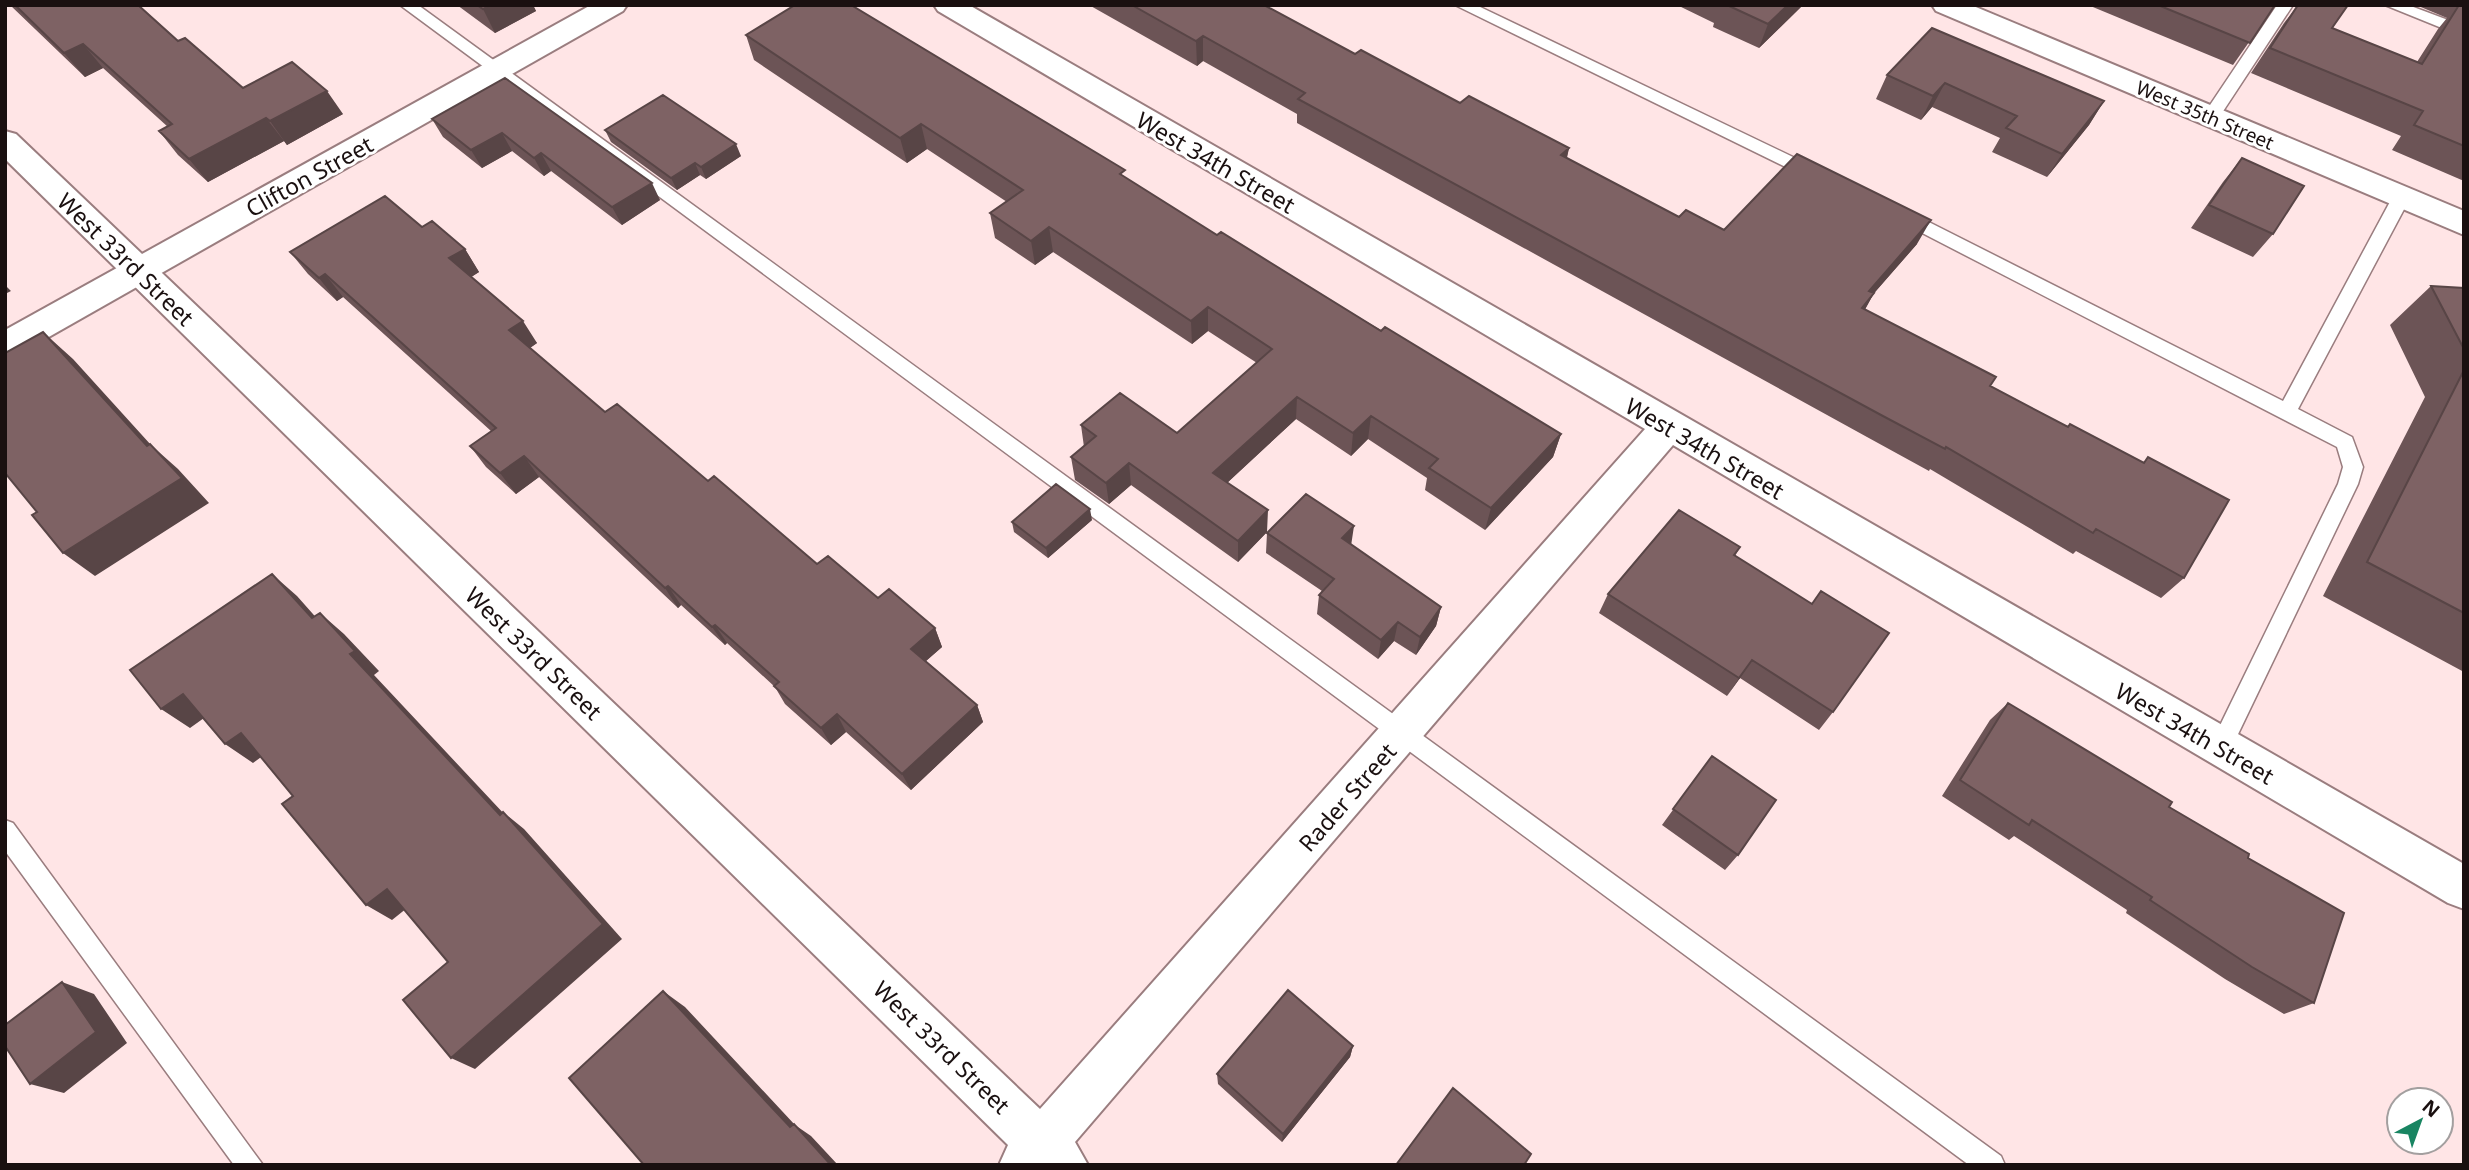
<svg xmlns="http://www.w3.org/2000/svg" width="2469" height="1170" font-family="'Noto Sans',sans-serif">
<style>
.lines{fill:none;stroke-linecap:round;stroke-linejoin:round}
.service-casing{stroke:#9a7d7f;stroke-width:3}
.minor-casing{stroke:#9a7d7f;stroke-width:4}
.tertiary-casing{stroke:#9a7d7f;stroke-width:4}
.service{fill:#fff;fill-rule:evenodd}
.minor{fill:#fff;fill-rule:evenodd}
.tertiary{fill:#fff;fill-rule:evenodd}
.wall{fill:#6c5456}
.shaded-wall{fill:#584546}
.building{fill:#7e6264;stroke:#584546;stroke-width:2}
.labels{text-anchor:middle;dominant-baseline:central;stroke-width:6;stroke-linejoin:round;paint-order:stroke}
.far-street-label{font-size:19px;fill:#1a1010;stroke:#fff}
.street-label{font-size:23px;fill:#1a1010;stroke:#fff}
</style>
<rect width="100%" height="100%" fill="#ffe5e6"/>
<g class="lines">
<g class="service-casing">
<path id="service" d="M400,5h18l1583,1151 4,9h-36z
M1455,5h21l344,165 2,4 -8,6 -6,-2z
M2277,5h16l-77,117h-12v-8z
M2385,5h23l56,21v11z
M2401,192l9,6 -112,211 54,28 11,30 -5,17 -130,271 -8,3 -8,-3 -3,-7 129,-264 5,-17 -6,-20 -440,-227 -3,-4 3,-4h12l374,189 109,-203z
M5,820l8,3 250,342h-29l-229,-314z"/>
</g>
<g class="minor-casing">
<path id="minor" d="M934,5h35l1495,859v45l-16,-6 -775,-458 -598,697 13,23h-89l9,-20 -1003,-986v-28l11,3 1024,975 605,-680 -707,-418z
M1932,5h39l493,206v24l-528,-224z"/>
</g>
<g class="tertiary-casing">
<path id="tertiary" d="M591,5h36l-4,6 -606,344 -12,4v-29z"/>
</g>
<use href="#service" class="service"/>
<use href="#minor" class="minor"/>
<use href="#tertiary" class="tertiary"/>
</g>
<path class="wall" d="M10,5h128l40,36 65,47 100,26 -56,31 -3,-4 -76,41 -30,-27 -19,-24 9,-4 -65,-59 -18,9z
M457,5h76l3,6 -41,22z
M1089,5h175l91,49 105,49 109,45 -2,10 112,59 45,13 193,14 -43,49 -9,16 125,77 78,41 75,36 5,-6 36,121 -23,20 -85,-47 -3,3 -143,-85 -1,2 -62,-34 -570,-314v-9l-94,-53 -6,5z
M1677,5h126l-44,43 -46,-21 1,-4z
M2088,5h187l-42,60z
M2298,5h50l-16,23 85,34 21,-33 9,-11 -31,-13h48v176l-72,-31 9,-14 -150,-63 33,-50z
M746,35l380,143 91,57 344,199 -8,23 -68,73 -60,-40 2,-12 -59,-39 -17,17 -55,-37 -69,64 40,49 -29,30 -107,-77 -22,19 -34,-24 -4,-23 13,-10 -3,-22 96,8 80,-70 -49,-32 -16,13 -139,-92 -18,13 -40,-27 -5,-25 17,-11 -80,-53 -20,14 -153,-103z
M1887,75l217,26 -15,24 -42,52 -55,-25 8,-14 -68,-31 -11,13 -45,-21z
M505,78l155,122 -38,25 -71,-54 -7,5 -32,-25 -30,17 -39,-31 -11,-18z
M605,130l136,26 -35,23 -6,-4 -23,15 -66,-48z
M2242,158l31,76 -20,23 -62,-29 32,-46z
M422,227l43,22 14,23 -8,5 66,66 -7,5 75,64 103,69 109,83 61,34 57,30 7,19 -16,14 51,44 6,17 -72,68 -65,-58 -15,13 -46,-41 -10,-17 -48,-44 -2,2 -44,-40 -3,3 -139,-131 -23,17 -30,-27 -16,-21 21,-15 -148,-134 -6,4 -29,-27 -18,-22z
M2431,286l33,2v384l-141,-76 102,-199 -35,-72z
M1092,520l-44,38 -34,-26 -2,-10z
M1267,533l84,12 90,62 -5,19 -20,29 -22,-14 -16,18 -61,-45 2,-19 3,-4 -56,-38z
M1740,547l-5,9 98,156 -14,18 -79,-52 -13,18 -128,-83 9,-19z
M2008,703l240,155 66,145 -30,11 -59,-35 -99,-66 1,-3 -113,-74 -5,4 -67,-44 48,-76z
M1712,756l26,99 -13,15 -63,-45z
M1353,1046l-3,11 -68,85 -64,-58 -1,-10z"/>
<path class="shaded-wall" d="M490,5h43l3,6 -41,22 -12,-24z
M1788,5h15l-44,43 9,-24z
M1203,36v25l-6,5 -1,-25z
M83,44l20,24 -18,9 -21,-24z
M1945,83l-13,24 -11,13 12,-24z
M327,91l16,23 -56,31 -17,-24z
M2104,101l-15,24 -42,52 15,-23z
M266,118l18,23 -76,41 -19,-23z
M921,124l6,25 -20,14 -7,-25z
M502,133l10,18 -30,17 -11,-18z
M736,144l5,12 -35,23 -5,-12z
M1569,148l-6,24 -2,-17z
M541,153l10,18 -7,5 -10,-18z
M695,163l5,12 -23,15 -6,-12z
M652,183l8,17 -38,25 -10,-18z
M1931,220l-14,24 -61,70 13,-23z
M1049,227l4,25 -18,13 -4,-24z
M465,249l14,23 -14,9 -16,-23z
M325,274l18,23 -6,4 -18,-23z
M5,285l6,6 -6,3z
M1874,293l-13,24 1,-9z
M1208,307v24l-16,13 -1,-23z
M523,321l14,22 -13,9 -15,-22z
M43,332l30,27 78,86 27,24 31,34 -114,73 -32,-23 84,-107z
M1297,397l-1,22 -82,76 -1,-22z
M1371,416l-3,23 -17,17 2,-23z
M1561,434l-8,23 -68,73 6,-22z
M524,456l15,21 -23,17 -16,-21z
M1129,463l2,22 -22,19 -3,-21z
M1090,509l2,11 -44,38 -2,-10z
M1268,510l-1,22 -29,30v-21z
M1354,526l-3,20 -9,-8z
M272,574l25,22 39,44 -24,-22z
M668,586l13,19 -3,3 -13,-20z
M1441,607l-5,19 -20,29 4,-18z
M320,613l24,21 35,37 -5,4 147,157 -21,-17 -150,-161z
M1398,622l-4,19 -16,18 3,-19z
M715,625l12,18 -2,2 -13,-18z
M935,628l7,19 -23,20 -8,-18z
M1752,660l-12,18 -13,18 12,-18z
M183,694l28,19 -21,15 -29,-19z
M977,705l6,17 -72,68 -9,-16z
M837,714l9,18 -15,13 -10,-17z
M241,733l27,19 -15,11 -28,-19z
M503,812l21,17 98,110 -147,130 -24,-11z
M387,889l25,15 -20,16 -26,-15z
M62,982l32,12 33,49 -63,50 -34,-9z
M663,991l22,16 110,118 16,11 27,29h-7l-41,-38z
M1353,1046l-3,11 -68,85 1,-8z"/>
<path class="building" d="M15,5h123l40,36 7,-3 58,50 49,-26 35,29 -57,30 -4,-3 -77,41 -30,-28 13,-7 -89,-80 -19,9z
M477,5h13l-7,4z
M795,5h56l274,165 -5,4 97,61 4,-3 160,99 4,-4 176,107 -70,74 -62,-40 9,-9 -67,-43 -18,17 -56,-36 -84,76 55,37 -30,31 -109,-78 -23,20 -35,-26 25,-21 -15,-11 39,-32 57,40 95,-84 -64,-42 -17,14 -142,-94 -18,14 -41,-28 33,-23 -102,-66 -21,14 -154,-103z
M1132,5h132l91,49 6,-4 99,53 9,-7 100,52 -8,7 118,62 7,-7 38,20 73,-76 134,66 -62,71 5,2 -12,15 134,69 -6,9 78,41 2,-3 74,39 4,-6 81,43 -45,78 -88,-49 -3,4 -147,-86 -1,2 -64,-34 -583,-316 7,-6 -102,-57 -7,5z
M1727,5h61l-20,19z
M2158,5h117l-25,38z
M2298,5h50l-16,23 90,36 37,-59 5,1v140l-50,-21 9,-14 -153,-63z
M1932,28l172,73 -42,53 -56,-26 11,-12 -72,-33 -12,13 -46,-21z
M505,78l147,105 -40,24 -71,-54 -7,5 -32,-25 -31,17 -39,-31z
M663,95l73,49 -35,23 -6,-4 -24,15 -66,-48z
M2242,158l62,28 -31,48 -64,-29z
M385,196l37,31 10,-6 33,28 -16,9 74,63 -14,9 96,82 12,-8 91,77 6,-5 103,88 11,-8 50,42 11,-9 46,39 -24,21 66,56 -75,69 -65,-60 -16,14 -47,-42 5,-4 -64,-57 -3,2 -44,-41 -3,2 -141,-132 -24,17 -30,-27 26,-18 -171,-154 -6,4 -29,-26z
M2431,286l33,2v61z
M43,332l104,114 3,-2 32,34 -119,75 -31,-38 5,-3 -32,-39v-120z
M2464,370v243l-97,-51z
M1056,484l34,25 -44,39 -34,-26z
M1306,494l48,32 -12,12 99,69 -21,30 -22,-15 -17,18 -62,-45 15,-16 -67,-46z
M1679,510l61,37 -6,8 78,49 9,-13 68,42 -56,79 -81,-52 -13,18 -131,-84z
M272,574l40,44 8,-5 35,38 -5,3 150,161 3,-3 100,112 -152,134 -48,-58 45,-38 -61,-73 -21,16 -84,-101 11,-8 -52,-63 -16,11 -42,-50 -22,15 -31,-39z
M2008,703l164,99 -3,5 80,47 -1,4 96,55 -30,90 -62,-36 -102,-67 2,-3 -120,-77 -3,5 -69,-45z
M1712,756l64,44 -38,55 -65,-46z
M62,982l34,50 -66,52 -25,-38v-21z
M1288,990l65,56 -70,88 -66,-60z
M663,991l127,136 4,-3 37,41h-187l-75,-87z
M1453,1088l78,66 -7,11h-128z"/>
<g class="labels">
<g class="far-street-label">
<text transform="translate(2205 115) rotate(23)">West 35th Street</text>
</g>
<g class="street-label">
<text transform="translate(1216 162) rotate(30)">West 34th Street</text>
<text transform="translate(309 176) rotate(-29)">Clifton Street</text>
<text transform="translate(126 259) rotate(44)">West 33rd Street</text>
<text transform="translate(1705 448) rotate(30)">West 34th Street</text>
<text transform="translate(534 653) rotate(44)">West 33rd Street</text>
<text transform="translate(2195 733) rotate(30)">West 34th Street</text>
<text transform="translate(1347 797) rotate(-49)">Rader Street</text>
<text transform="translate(942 1047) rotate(44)">West 33rd Street</text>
</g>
</g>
<rect width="2469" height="1170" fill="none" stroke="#1a1010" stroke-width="14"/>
<g transform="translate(2420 1121) rotate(41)"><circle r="33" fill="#ffffff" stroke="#a39f9f" stroke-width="2"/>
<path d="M0-5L12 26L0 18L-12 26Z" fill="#198562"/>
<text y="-10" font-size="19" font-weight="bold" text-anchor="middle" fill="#1a1010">N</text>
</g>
</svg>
